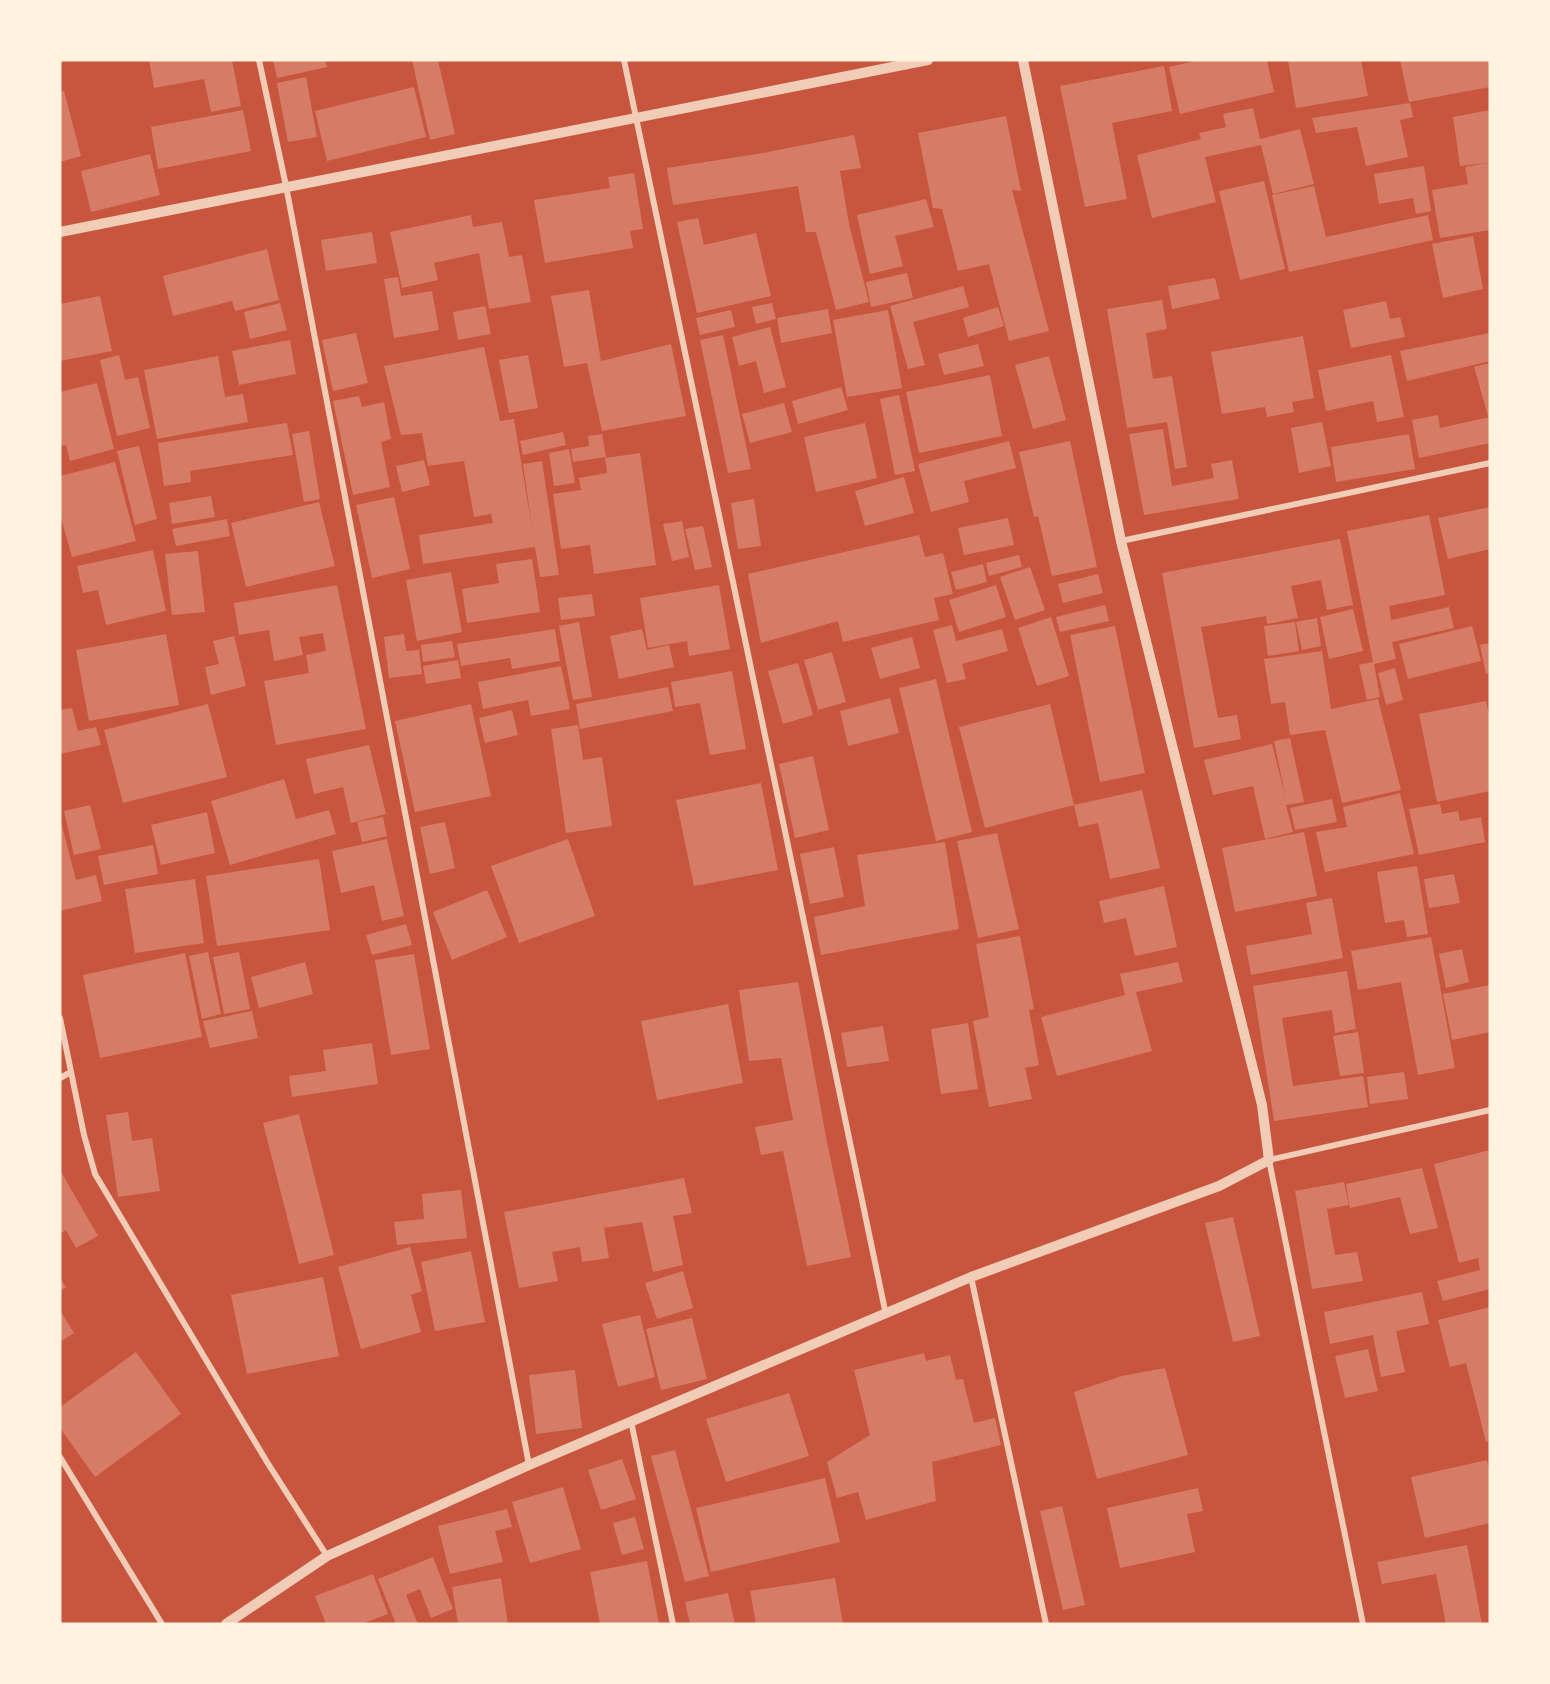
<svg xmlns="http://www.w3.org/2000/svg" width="1550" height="1684" font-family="'Zilla Slab',serif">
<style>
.building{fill:#d67c66}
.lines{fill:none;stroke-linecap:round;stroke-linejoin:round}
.minor{stroke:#f1ccb7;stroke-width:6}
.tertiary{stroke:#f1ccb7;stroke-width:10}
</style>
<rect width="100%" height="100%" fill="#c8553d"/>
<path class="building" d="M149,60h83l9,46 -30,6 -7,-33 -50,9z
M273,60h52l2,7 -50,11z
M412,60h26l17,74 -25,6z
M1199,60h68l7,32 -94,22 -11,-47z
M1288,60h73l7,36 -72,12z
M1400,60h90v27l-81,15z
M1164,66l8,45 -60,12 15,76 -42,8 -25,-121z
M306,77l11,60 -29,5 -11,-59z
M414,87l12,50 -99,24 -12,-50z
M64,91l17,65 -21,6v-70z
M1410,103l3,14 -13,3 8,37 -42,9 -9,-39 -41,6 -4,-15z
M1253,108l7,31 40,-10 14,55 -41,10 -12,-49 -56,12 11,45 -64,16 -15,-63 64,-16 -2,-6 27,-6 -3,-13z
M243,110l8,41 -93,18 -7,-42z
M1490,110v120l-50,8 -8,-48 36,-6 -3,-17 23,-4 -28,3 -7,-49z
M1006,116l15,75 -9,-1 37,141 -40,10 -20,-77 -31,7 -16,-62 -9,-1 -15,-75z
M854,135l7,33 -21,3 9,53 20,78 -33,8 -20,-78h-10l-8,-46 -125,19 -6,-37 96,-15z
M150,154l10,41 -69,17 -10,-41z
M1424,166l7,45 -15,3 -3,-16 -34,6 -5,-30z
M634,173l9,56 -13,2 3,17 -88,15 -11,-63 76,-12 -2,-11z
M1264,181l21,88 -45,11 -21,-89z
M1314,186l12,51 102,-22 5,25 -144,32 -17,-77z
M926,199l8,28 -39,9 8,30 -33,8 -13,-59z
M471,215l2,12 29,-5 7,35 13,-2 9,47 -42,7 -10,-56 -45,10 4,17 -36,8 -12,-56z
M698,218l6,27 52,-12 15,63 -74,17 -20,-91z
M372,232l5,31 -51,8 -5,-31z
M1473,236l10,53 -40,9 -11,-54z
M267,249l12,51 -44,11 -3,-10 -59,15 -10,-40z
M907,273l6,25 -42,9 -5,-25z
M398,277l3,19 31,-5 7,39 -45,8 -10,-59z
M1215,278l5,21 -48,10 -4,-23z
M963,286l6,21 -56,15 12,43 -17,4 -18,-63z
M589,290l12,71 70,-17 15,72 -84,15 -15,-68 -23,4 -13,-71z
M100,296l12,55 -52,10v-57z
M1162,300l5,29 -21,4 7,46 19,-3 15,91 -12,2 -8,-47 -40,6 -20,-119z
M1386,301l4,18 10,-2 5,20 -54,11 -8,-38z
M280,303l7,27 -37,9 -6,-27z
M772,303l4,16 -20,5 -4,-17z
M485,306l6,28 -33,6 -5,-28z
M998,307l6,19 -36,11 -5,-19z
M828,309l4,24 -51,10 -4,-25z
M731,310l4,17 -35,8 -4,-17z
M888,310l14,78 -55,9 -14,-77z
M770,327l16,60 -22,6 -8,-32 -17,5 -7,-29z
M356,333l12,50 -35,8 -11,-51z
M1490,333v28l-83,20 -7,-30z
M723,335l28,134 -23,4 -28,-133z
M1303,336l11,62 -22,4 2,10 -27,5 -2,-10 -43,7 -11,-62z
M290,340l6,34 -57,11 -7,-34z
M978,344l6,22 -40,9 -6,-21z
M484,347l16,74 14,-2 19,115 -10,-70 19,-3 17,114 -19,2 -5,-30 -112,17 -4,-29 74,-12 -2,-9 -17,3 -10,-56 -36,5 -6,-33 -21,2 -17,-69z
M119,355l6,25 13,-3 12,51 -33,8 -17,-76z
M528,355l10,53 -29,5 -10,-53z
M1391,355l13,62 -27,5 -4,-21 -47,10 -8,-41z
M218,356l7,41 18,-3 5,28 -91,17 -13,-69z
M1049,356l17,64 -33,9 -18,-64z
M1490,363v53h-2l-14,-49z
M990,375l12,61 -83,17 -13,-61z
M97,383l17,66 -44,12 -4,-16 -6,1v-54z
M841,387l7,23 -50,14 -6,-23z
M899,395l16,76 -20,4 -15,-76z
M359,396l3,11 22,-5 7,37 -10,3 9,45 -37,8 -20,-94z
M784,403l8,29 -42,11 -8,-29z
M1438,415l2,13 50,-11v26l-71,15 -7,-38z
M1322,422l9,44 -32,7 -8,-45z
M287,423l6,32 -103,16 1,11 -27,4 -6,-43z
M865,423l12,55 -61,14 -12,-55z
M1163,429l9,57 42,-8 -3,-14 21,-4 7,39 -95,16 -15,-81z
M309,431l11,68 -16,3 -12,-68z
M563,432l3,13 -43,10 -3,-14z
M602,434l4,23 -33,5 -2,-13 18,-3 -1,-10z
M1409,434l6,35 -79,13 -5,-35z
M1009,441l7,27 -52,13 5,21 -38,10 -13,-48z
M1070,441l27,126 -45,9 -14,-60 -4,1 -15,-65z
M139,446l18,73 -22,6 -18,-74z
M569,449l6,34 -21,3 -5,-33z
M640,453l16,112 -62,9 -4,-29 -29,4 -8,-55 28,-4 -2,-12 28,-5 -2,-15z
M424,460l6,25 -28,7 -6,-26z
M115,462l21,79 -64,16 -12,-43v-38z
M904,477l10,36 -49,13 -10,-35z
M211,496l4,21 -43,7 -3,-21z
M394,497l16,72 -38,9 -16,-73z
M754,499l7,47 -23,3 -7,-46z
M319,502l16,64 -89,21 -15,-64z
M1490,507v42l-42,10 -10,-41z
M1429,515l16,80 -56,11 2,14 58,-13 5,21 -62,14 4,17 -22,5 6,33 -13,3 -8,-35 14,-3 -26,-131z
M1008,518l6,27 -50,10 -6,-27z
M227,519l3,17 -54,10 -4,-17z
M682,521l7,36 -17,4 -9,-37z
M703,526l9,41 -17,3 -10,-41z
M919,535l6,22 18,-4 10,41 -19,4 5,22 -96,22 -5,-21 -77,22 -13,-69z
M1340,539l13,66 -26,5 -6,-30 -30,6 7,32 -31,6 -1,-8 -65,11 17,91 19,-3 4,24 -47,9 -32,-175z
M153,550l13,61 -60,14 -8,-35 -15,3 -6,-27z
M198,551l7,61 -33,3 -7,-61z
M1019,555l3,12 -33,9 -3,-13z
M532,559l8,53 -73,11 -5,-34 37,-6 -3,-19z
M983,564l4,18 -31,8 -5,-18z
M1030,567l15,43 -30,10 -15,-43z
M451,572l11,60 -45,9 -11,-61z
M1098,574l5,19 -40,10 -5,-19z
M337,585l29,144 -90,16 -12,-64 45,-8 -3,-18 20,-4 -3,-18 -24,4 4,18 -29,6 -5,-31 -30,5 -5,-32z
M719,585l11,64 -41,7 -2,-15 -39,7 -8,-50z
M996,585l10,32 -47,15 -10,-32z
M592,594l3,22 -34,4 -3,-22z
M1105,605l4,16 -49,11 -4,-15z
M1353,609l10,42 -34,8 -9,-42z
M1051,617l18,59 -32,10 -19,-58z
M1317,618l4,28 -19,4 -6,-28z
M579,622l13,75 -19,3 -14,-74z
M1295,622l4,29 -31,5 -4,-30z
M952,625l4,16 46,-12 6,22 -46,13 4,15 -19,4 -14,-53z
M1115,626l30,147 -45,9 -30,-147z
M1472,626l9,35 -73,18 -9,-35z
M555,629l5,32 -48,8 -2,-11 -49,8 -4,-22z
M642,629l5,21 22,-5 5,22 -55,12 -9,-43z
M166,634l13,71 -90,16 -13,-71z
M404,634l2,17 13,-1 3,24 -33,4 -5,-41z
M234,636l12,50 -35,9 -6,-28 14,-3 -6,-23z
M912,637l8,31 -40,11 -9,-31z
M452,641l3,16 -32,5 -2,-17z
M1490,643v30l-4,1 -6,-29z
M1322,651l9,58 47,-10 23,91 -59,13 -17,-73 -35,5 -5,-33 -14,2 -7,-45z
M832,652l14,50 -28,8 -14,-50z
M458,660l3,18 -35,6 -3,-18z
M798,663l15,52 -30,9 -15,-53z
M561,666l9,43 -39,7 -3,-16 -45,9 -5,-27z
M1395,668l8,32 -17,5 -8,-32z
M732,671l14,78 -36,6 -10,-52 -25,4 -4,-25z
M936,679l36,153 -36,9 -37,-153z
M668,687l5,24 -93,18 -4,-25z
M890,698l9,35 -51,13 -8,-35z
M1486,701l4,18v72l-53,11 -18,-88z
M208,704l19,73 -104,26 -19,-73z
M471,704l20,92 -76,16 -20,-91z
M1050,704l24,101 -89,23 -26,-101z
M72,708l6,23 18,-4 5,18 -41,9v-44z
M512,710l6,25 -33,8 -6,-25z
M578,725l5,35 19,-3 10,69 -46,7 -15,-104z
M1290,738l14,64 -18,3 7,27 -28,7 -12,-53 -40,9 -9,-35 68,-16 14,55 -12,-58z
M369,745l17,69 -35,9 -8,-36 -29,7 -8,-35z
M813,756l16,74 -34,8 -16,-74z
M284,779l12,40 33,-9 7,24 -106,31 -19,-64z
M761,783l17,87 -84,16 -18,-86z
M1142,790l18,78 -50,11 -12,-56 -19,4 -5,-22z
M1400,793l14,61 -89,18 -9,-40 31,-5 -4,-20z
M1332,799l5,23 -42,8 -5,-22z
M1440,804l2,10 16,-3 2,10 21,-4 4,25 -66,13 -10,-46z
M90,805l11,44 -27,6 -10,-44z
M207,812l8,41 -54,12 -10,-40z
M383,817l4,19 -25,6 -5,-20z
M60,818l16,62 20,-5 6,26 -42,10z
M445,822l10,46 -25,6 -10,-47z
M1304,832l13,64 -82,16 -13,-64z
M997,833l22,96 -41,9 -21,-97z
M387,839l17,77 -22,5 -8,-36 -33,8 -9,-42z
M568,839l27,77 -76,27 -28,-77z
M945,842l14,87 -138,26 -7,-38 51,-11 -8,-51z
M153,845l5,29 -54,11 -6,-29z
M834,847l10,50 -34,7 -10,-50z
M319,859l11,71 -113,16 -11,-70z
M1417,866l11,68 -21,3 -3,-17 -19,3 -8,-51z
M1454,874l6,29 -31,5 -5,-29z
M195,879l9,64 -69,10 -10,-64z
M1164,886l13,61 -42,9 -9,-38 -22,5 -5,-22z
M487,890l20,47 -55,23 -19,-48z
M1332,898l11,60 -92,17 -5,-29 66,-12 -6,-31z
M406,924l6,21 -40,10 -6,-20z
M1020,936l14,73 -5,1 10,55 -14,3 7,31 -43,8 -16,-86 16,-4 -13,-73z
M1431,937l24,131 -37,7 -17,-93 -43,8 -7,-39z
M1462,949l7,33 -23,6 -7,-34z
M208,952l13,62 -19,5 -13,-63z
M239,952l11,57 -26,5 -11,-57z
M185,953l17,84 -102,21 -17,-83z
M414,954l16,95 -39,6 -16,-95z
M305,962l8,32 -54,14 -8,-31z
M1178,962l5,20 -47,10 16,59 -95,25 -16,-59 84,-22 -5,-21z
M1347,971l9,58 -21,4 -3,-23 -50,8 11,68 70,-10 5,31 -94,14 -21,-135z
M798,982l29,160 24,115 -44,9 -24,-115 -22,4 -6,-28 38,-7 -12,-62 -32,3 -10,-71z
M1490,985v47l-38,8 -9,-46z
M728,1004l15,79 -86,17 -16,-79z
M252,1011l6,27 -48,10 -7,-27z
M968,1023l10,66 -37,5 -10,-65z
M883,1026l6,35 -42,6 -6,-34z
M1358,1032l6,41 -24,3 -7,-40z
M372,1043l6,41 -86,13 -3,-21 37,-5 -3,-21z
M1404,1072l4,27 -38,5 -3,-27z
M128,1112l4,29 20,-3 8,53 -42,6 -12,-82z
M299,1114l35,141 -35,9 -36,-141z
M1490,1150v139l-47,12 -6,-20 43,-11 -2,-12 -19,5 -25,-99z
M1422,1168l16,60 -28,6 -10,-37 -50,11 -4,-24z
M60,1170l38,66 -22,12 -10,-18 -6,4z
M684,1178l8,35 -19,3 10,49 -30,7 -11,-50 -38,6 5,30 -27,4 -2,-15 -28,5 6,29 -39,7 -15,-76z
M1344,1182l5,23 -22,4 8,46 22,-3 6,29 -51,8 -17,-98z
M461,1190l6,48 -70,7 -3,-23 30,-3 -2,-25z
M1233,1217l27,119 -27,6 -28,-119z
M410,1247l12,44 -11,4 10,37 -60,17 -23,-82z
M471,1251l14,71 -50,9 -14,-69z
M683,1271l10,37 -36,11 -12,-36z
M323,1277l16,79 -92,18 -16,-79z
M60,1278l6,9 -6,4z
M1422,1292l7,32 -33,7 9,41 -24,5 -8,-42 -43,9 -6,-32z
M1490,1307v134l-4,1 -20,-79 -16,4 -12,-47z
M60,1310l14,23 -14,9z
M640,1315l15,62 -37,10 -16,-63z
M692,1318l15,61 -46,11 -15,-61z
M1368,1349l10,42 -33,7 -10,-42z
M136,1352l45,62 -86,63 -35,-49v-21z
M924,1353l2,8 24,-6 6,25 7,-1 11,44 21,-5 6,27 -69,17 4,39 -70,19 -8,-28 -21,6 -10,-36 43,-27 -16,-65z
M1165,1368l23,87 -91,24 -23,-87 48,-16z
M575,1370l7,58 -46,6 -7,-59z
M789,1393l20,63 -83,26 -20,-63z
M675,1450l34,126 -24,6 -34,-126z
M622,1459l14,40 -35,11 -13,-40z
M1487,1460l3,15v48l-65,15 -14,-61z
M825,1478l15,64 -129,30 -15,-64z
M563,1487l18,62 -51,14 -18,-61z
M1198,1488l5,23 -16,3 8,38 -75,16 -13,-60z
M1062,1506l23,99 -22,5 -23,-99z
M507,1509l5,18 -17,4 8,31 -53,12 -12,-48z
M635,1517l9,32 -22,6 -9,-32z
M1467,1545l15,79h-36l-10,-50 -54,10 -5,-22z
M433,1557l20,52 -22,9 -11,-29 -14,6 12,29h-22l-18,-45z
M647,1561l12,63h-59l-10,-52z
M373,1574l15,40 -27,10h-35l-11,-28z
M501,1578l7,46h-50l-6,-37z
M835,1578l8,46h-87l-6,-33z
M728,1593l7,31h-45l-5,-22z"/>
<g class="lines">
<path class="minor" d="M259,60l27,126 243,1279
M624,60l262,1255
M1121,541l369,-78
M60,1018l24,117 11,39 172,288 60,94
M60,1078l11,-6
M971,1277l75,347
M631,1421l42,203
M60,1457l102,167
M1363,1624l-94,-464 221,-50"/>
<path class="tertiary" d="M60,232l868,-172
M226,1624l101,-68 202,-91 442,-188 248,-91 50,-26 -7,-55 -141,-564 -98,-481"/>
</g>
<rect width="1550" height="1684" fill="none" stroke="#fff3e0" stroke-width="123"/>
</svg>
